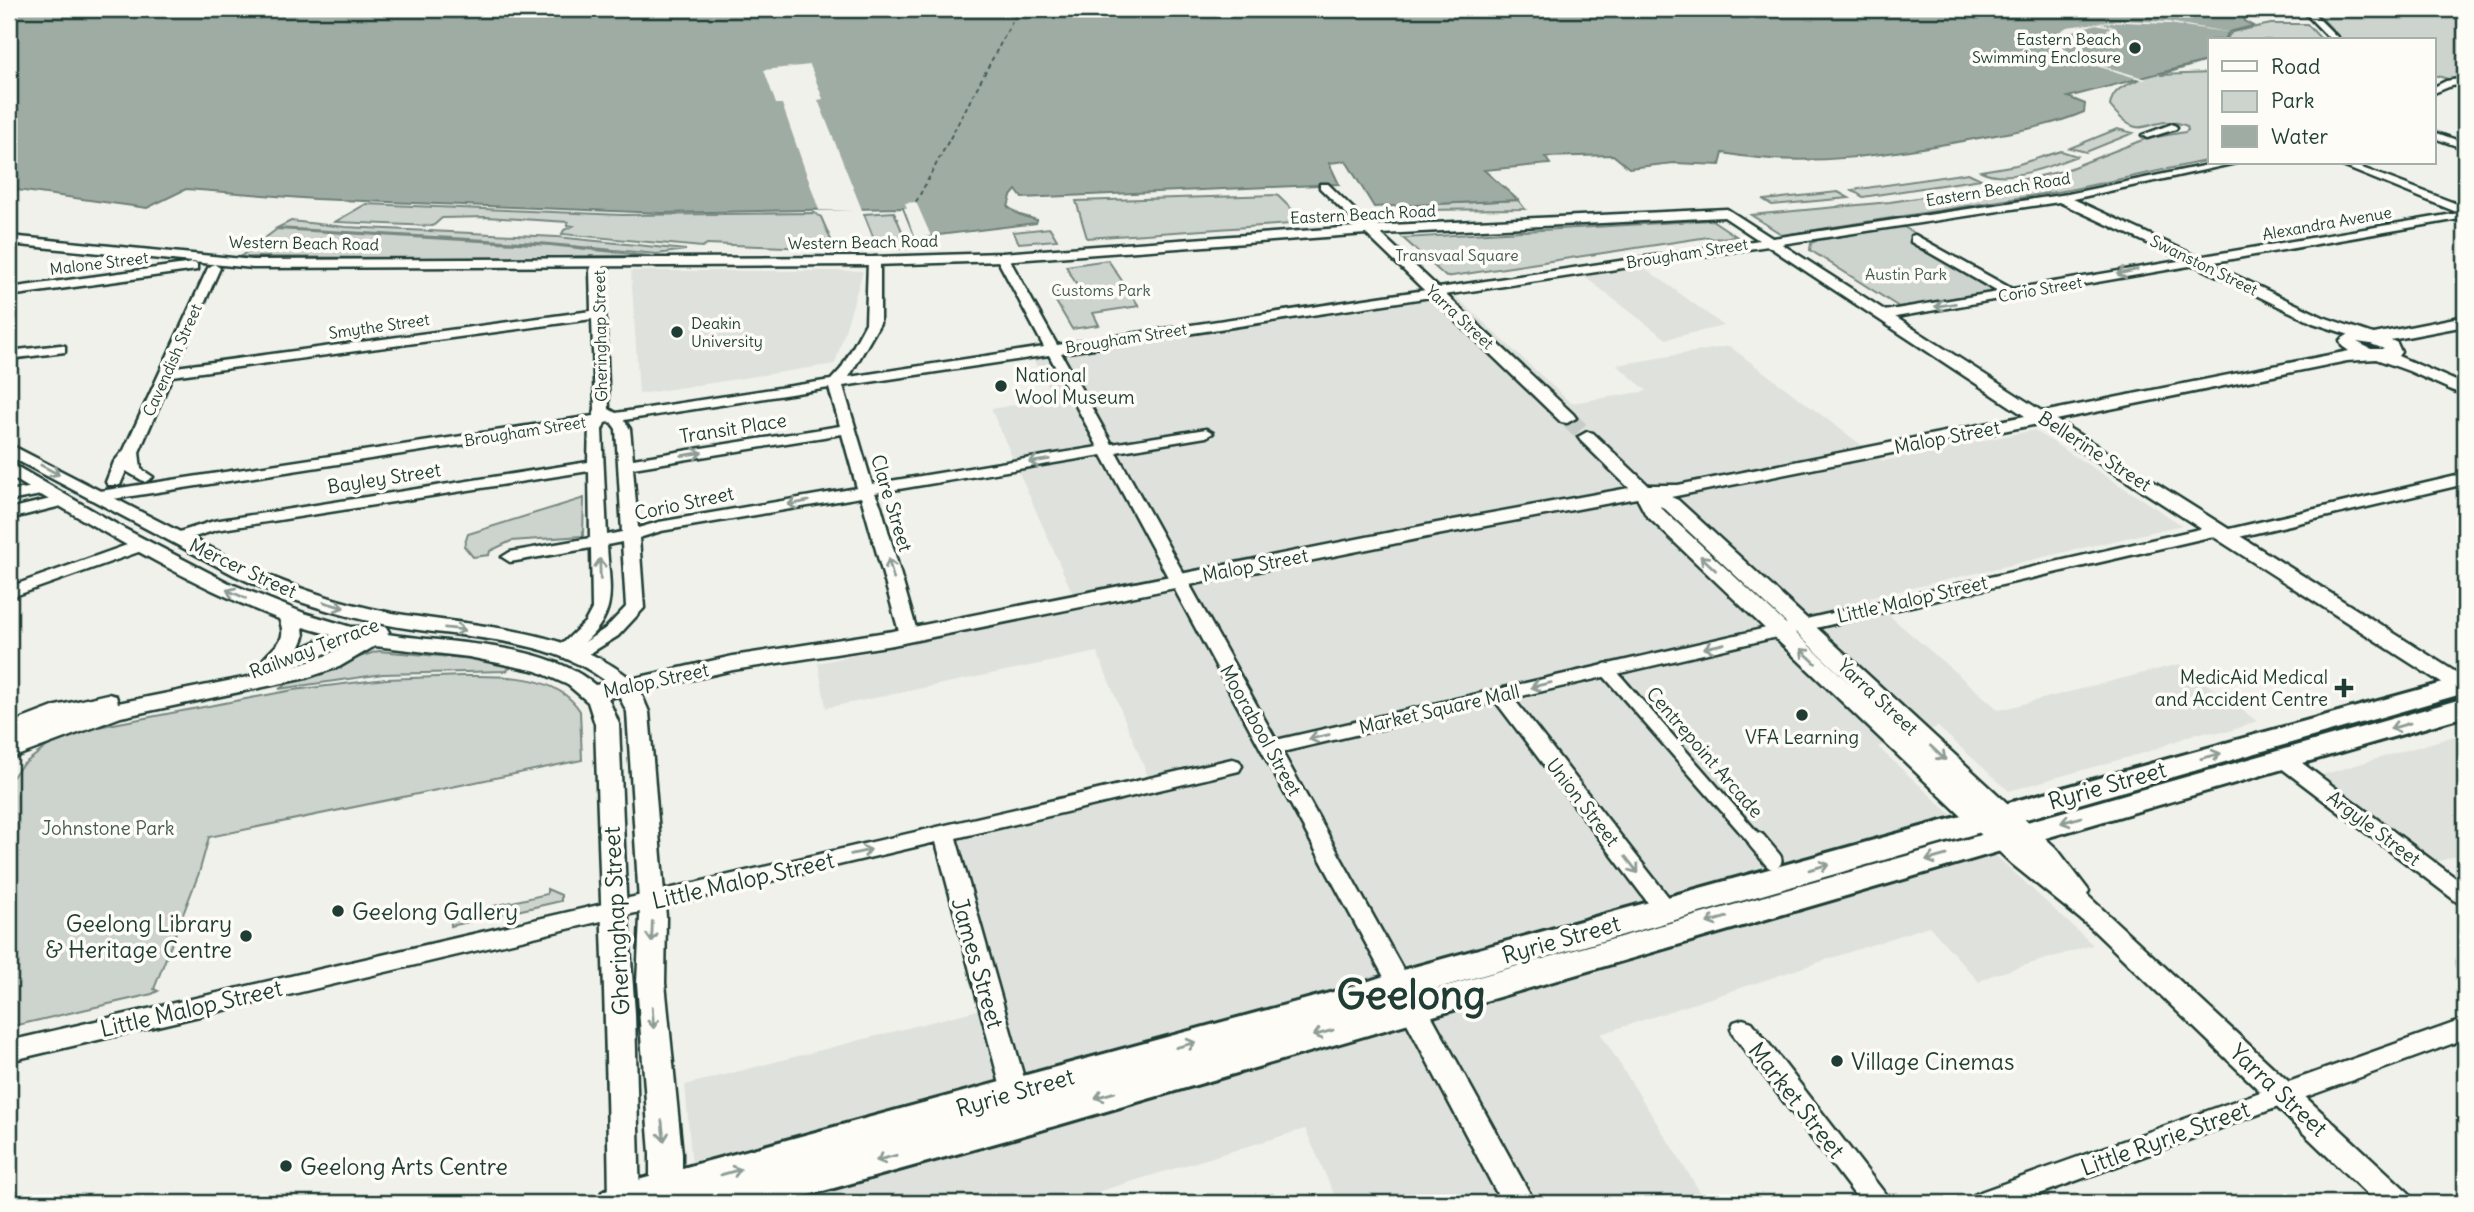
<svg xmlns="http://www.w3.org/2000/svg" width="2474" height="1212" font-family="Delius,sans-serif">
<style>
.built{fill:#dfe2dc}
.green{fill:#cdd3cd;stroke:#768880;stroke-width:2}
.water{fill:#9faca4;stroke:#6c8077;stroke-width:2}
.pier{fill:#f0f1eb}
.lines{fill:none;stroke-linecap:round;stroke-linejoin:round}
.ferry{stroke:#455e56;stroke-width:2;stroke-dasharray:4.5 3.5;stroke-linecap:butt}
.tertiary-tunnel{stroke:#c6cdc6;stroke-width:18;stroke-dasharray:18 9;stroke-linecap:butt}
.pedestrian-far1-casing{stroke:#1f3d34;stroke-width:18}
.pedestrian-casing{stroke:#1f3d34;stroke-width:22}
.minor-casing{stroke:#1f3d34;stroke-width:5}
.tertiary-casing{stroke:#1f3d34;stroke-width:5}
.secondary-casing{stroke:#1f3d34;stroke-width:6}
.pedestrian-far1{stroke:#fdfcf7;stroke-width:13}
.pedestrian{stroke:#fdfcf7;stroke-width:17}
.minor{fill:#fdfcf7;fill-rule:evenodd}
.tertiary{fill:#fdfcf7;fill-rule:evenodd}
.secondary{fill:#fdfcf7;fill-rule:evenodd}
.oneway{stroke:#8e9c96}
.poi-dot{fill:#1f3d34;stroke:#fdfcf7;stroke-width:2.5}
.labels{text-anchor:middle;dominant-baseline:central;stroke-width:7;stroke-linejoin:round;paint-order:stroke}
.far-poi-label{font-size:16px;fill:#1f3d34;stroke:#fdfcf7;text-anchor:end}
.far-street-label{font-size:16px;fill:#1f3d34;stroke:#fdfcf7}
.far-park-label{font-size:16px;fill:#425b53;stroke:#fdfcf7}
.poi-label{font-size:19px;fill:#1f3d34;stroke:#fdfcf7;text-anchor:start}
.street-label{font-size:19px;fill:#1f3d34;stroke:#fdfcf7}
.park-label{font-size:19px;fill:#425b53;stroke:#fdfcf7}
.near-street-label{font-size:23px;fill:#1f3d34;stroke:#fdfcf7}
.near-poi-label{font-size:23px;fill:#1f3d34;stroke:#fdfcf7;text-anchor:start}
.near-town-label{font-size:40px;font-weight:bold;fill:#1f3d34;stroke:#fdfcf7}
</style>
<rect width="100%" height="100%" fill="#f0f1eb"/>
<filter id="ink" filterUnits="userSpaceOnUse"><feTurbulence type="fractalNoise" baseFrequency=".0143" numOctaves="2"/><feDisplacementMap in="SourceGraphic" scale="14" xChannelSelector="R" yChannelSelector="G"/><feConvolveMatrix kernelMatrix="1 2 1 2 8 2 1 2 1" color-interpolation-filters="sRGB"/></filter>
<g filter="url(#ink)">
<path class="built" d="M1642,266l21,15 61,45 -58,13 -84,-64z
M631,271h232l-28,93 -196,30z
M1453,294l118,109 76,-12 -30,-26 112,-19 154,115 151,-31 148,95 -313,73 130,112 180,-46 78,57 -30,11 -30,1 -47,18 -141,40 -71,-64 -60,20 215,198 -103,31 -11,6 -50,-56 -328,108 106,169h-369l-33,-74 -244,74h-366l-10,-118 308,-79 -40,-166 201,-49 -57,-139 -271,56 -8,-45 260,-57 -87,-197 62,-11 -20,-39z
M2465,733v120l-31,10 -116,-87z"/>
<path class="green" d="M2313,9h152v75l-31,-9v-35h-92z
M2271,24h36l15,16h-97l7,-8z
M2229,32l-6,8h-13v20l-50,15 50,-2v87l-141,30 -286,45 -32,-20 139,-13 87,-13 86,-18 82,-32 40,-7 3,-2 -1,-4c-40,-16 -42,24 -77,-20 2,-17 16,-21 30,-27l-30,-8z
M2117,129l16,4 -47,19 -16,-4z
M2061,151l16,5c-27,10 -69,28 -96,15l35,-6z
M1968,173l13,6 -118,18 -11,-7z
M1838,192l11,6 -77,7 -8,-5z
M1277,195l29,28 -219,15 -11,-37z
M1518,200l7,9 -109,1 -3,-5z
M366,204l256,11 192,-2 7,4 14,32 -128,-5 -5,3 -140,-13 2,-4 9,-4 -6,-1 1,-3 -82,-5 -44,1 -9,8 -98,-4z
M894,212l15,36 -31,1 -14,-35z
M1712,220l24,16 -23,3 -5,-2 -262,40 -43,-39z
M291,221l54,6 212,10 129,13 -29,4 -118,-11 -262,-15z
M1902,226l14,8 -3,2 87,56 -101,15 -89,-57 1,-7 7,-3z
M1050,228l7,12 -38,3 -6,-11z
M277,229l273,16 100,11h-75l-2,3 -333,-2z
M1108,260l31,46 -46,7 6,12 -27,4 -21,-36 28,-4 -13,-23z
M584,498l-1,38 -72,5 -21,10 -1,4 -16,2 -9,-11 4,-12z
M378,651l109,9 26,6 -7,5 -123,3 -104,15 19,-12z
M463,676c39,0 93,-3 117,35l2,49 -373,77 -10,36 -45,116 4,2 -6,3 -143,33v-245l12,-16 32,-24 50,-16 190,-36 93,-11z
M547,889l14,6v6l-110,25v-10l96,-22z"/>
<path class="water" d="M9,9h2244l-2,6 -7,2v4l9,5 -24,6 -6,8h-13v20l-142,37 17,7 -1,8c-35,15 -73,20 -110,27 -82,15 -167,30 -251,14l-3,12 -46,-2 -45,5 -16,-13 -68,2 5,7 -66,6 34,30 -144,7 -28,-46 -17,2 10,21 -317,14 -6,-8 -5,6 -3,11 12,8 17,5 -1,3 -121,15 -12,-30 -241,5 -347,-14 -129,-10 -39,19 -138,-19z"/>
<path class="pier" d="M2119,20l49,2 65,11 -64,-9 -44,-2 -24,1 16,5 -8,3 -3,-1 5,-3 -15,-3 -29,9 15,5 10,-2 -9,3 -17,-4 -5,2 1,10 17,12 68,20 -4,1 -66,-20 -14,-7 -8,-10 1,-9 11,-7z
M810,65l13,34 -5,1 44,110h-43l-37,-106h-6l-12,-34z
M916,202l15,34 -16,2 -11,-30h3l-2,-5z"/>
<g class="lines">
<path class="ferry" d="M916,202l103,-193"/>
<path class="tertiary-tunnel" d="M1567,418l20,19"/>
<g class="pedestrian-far1-casing">
<path id="pedestrian-far1" d="M1607,670l151,173"/>
</g>
<g class="pedestrian-casing">
<path id="pedestrian" d="M1757,841l16,19"/>
</g>
<g class="minor-casing">
<path id="minor" d="M2301,9h8l31,31h-9z
M2465,78v6l-14,2 -17,7v-6l12,-6z
M2172,124l5,3 -1,2 -29,9 -5,-3z
M2434,132l31,11v6l-31,-11z
M2217,163h19l-163,36 125,58 261,-44 -124,-50h14l116,44v11l-256,45 114,54 50,17 2,3 -7,4 -55,-18 -118,-58 -311,54 -6,-4 6,-4 114,-19 -87,-50v-6l4,-1 97,54 172,-29 -125,-58 -998,151 51,91 94,-15 7,4 -7,4 -90,15 160,288 941,-215 8,5 240,-56v10l-239,56 -8,-5 -705,163 161,206 3,6 -3,6 -8,2 -8,-2 -162,-214 -214,50 129,232 -4,6 -8,3 -8,-3 -289,-535 -227,38 6,13 37,129 -3,4h-12l-3,-4 -39,-138 -200,34 -22,7 5,70 -26,28 -42,26 -6,-2 -3,-4 -9,-1 -3,-4 30,-29 7,-13 -1,-61 -81,14 -8,-5 8,-5 80,-14 -1,-67 -373,59 -37,12 -8,-5 2,-3 41,-13 374,-59 1,-37 -489,76 -8,-5 8,-5 493,-75 2,-6 -3,-91 -420,57 -33,76 2,17 12,8 -8,5 -19,-11 -6,14h-12l-2,-3 8,-20 10,-12 84,-182 6,-4 6,4 -44,99 415,-56 -1,-41 5,-11h8l6,150 7,4 215,-33 10,-11 25,-46 2,-62 6,-4 6,4v62l-31,54 195,-30 -48,-90 6,-4 6,4 49,88 1011,-151zM1049,355l49,92 -226,37 -29,-98zM829,388l11,38 -207,33 -3,-30 -6,-9zM611,422l5,7 6,103 -15,3 -5,-105 3,-7zM842,434l15,54 -198,34 -21,6 -5,-60zM622,542l4,65 -20,21 -21,14c34,-31 24,-54 22,-97z
M1320,184h8l45,44v4h-8l-45,-44z
M193,263l4,1v6l-188,26v-8z
M60,345l5,1v6l-56,7v-8z
M46,485l8,5 -2,3 -43,8v-10z
M63,496l8,5 -2,3 -60,15v-10z
M141,540l8,5 -2,4 -138,49v-11z
M2283,752l7,2 175,131v19l-8,-2 -181,-138 -3,-5 3,-5z
M1232,759l7,2 3,5 -3,5 -283,67 72,254 -4,7 -9,4 -9,-4 -4,-7 -66,-250 -927,219v-20z
M1743,1019l9,3 134,173 4,8h-29l-127,-167 -3,-7 3,-7z
M2465,1019v20l-450,164h-45l4,-8 9,-4z"/>
</g>
<g class="tertiary-casing">
<path id="tertiary" d="M1727,209l316,203 306,-61 -7,-5 -2,-6 12,-8 22,2 91,-18v10l-74,14 6,3 4,9 -3,4 67,29v11l-56,-25 -33,-12 -29,2 -291,59 409,258v17l-8,-2 -419,-269 -367,73 7,3 379,349 32,42 -2,4 322,298 5,10h-38l-286,-276 -78,-63 -366,-349 -9,-17 -200,37 -544,110 -160,25 -93,21 9,21 17,205 -1,66 17,171v36l-5,10 -8,3 -14,-3 -5,-10v-36l-13,-171 3,-66 -13,-205 -8,-16 -11,2 11,26 7,169 9,120 5,190h-30l-1,-2c-2,-159 -9,-318 -14,-477l-7,-22 -20,-17 -31,-14 -68,-14 -94,-11 -36,21 -33,11 -185,39 -112,42v-17l6,-3 -6,2v-17l47,-18 52,-12 8,2 2,7 160,-32 -13,-5 -3,-5c12,-16 27,-19 17,-42 -96,-37 -182,-91 -270,-143v-14l114,66 106,55 75,30 47,14h14l2,3 11,-4 8,1 3,5 -2,2c63,10 158,8 208,51l13,-2c-60,-49 -152,-44 -225,-59 -51,-10 -100,-26 -147,-48l-227,-120v-12l241,124c44,19 90,35 137,44 82,15 177,13 244,67l102,-23 160,-25 544,-108 192,-35 -48,-47 -3,-4 9,-5 6,1 55,52h30l347,-69 -301,-199 -343,17 192,180 3,4 -9,5 -6,-1 -195,-188 -364,27 -128,4 -621,3 -244,-24v-8l244,24 621,-3 128,-4 367,-27zM2357,342l14,2 13,5h-13zM1660,506l4,2 194,183 -197,-183zM303,627l28,8 -32,14 5,-12zM354,641l-31,16 -29,10z
M1413,997l10,3 112,203h-33l-103,-195 4,-8z"/>
</g>
<g class="secondary-casing">
<path id="secondary" d="M2465,677v16l-1096,315 1096,-310v18l-1455,423 -230,64h-79l4,-8 -30,8h-78l6,-12 13,-5 732,-198 51,-17z"/>
</g>
<use href="#pedestrian-far1" class="pedestrian-far1"/>
<use href="#pedestrian" class="pedestrian"/>
<use href="#minor" class="minor"/>
<use href="#tertiary" class="tertiary"/>
<use href="#secondary" class="secondary"/>
</g>
<defs><path id="oneway-shaft" d="M-6 0H5M1.5-3L5.5 0L1.5 3" fill="none" stroke-width="1.6" stroke-linecap="round" stroke-linejoin="round" transform="scale(1.75)"/></defs>
<g class="oneway">
<use href="#oneway-shaft" transform="translate(2127 272) rotate(167)"/>
<use href="#oneway-shaft" transform="translate(1945 305) rotate(171)"/>
<use href="#oneway-shaft" transform="translate(692 454) rotate(-9)"/>
<use href="#oneway-shaft" transform="translate(1039 461) rotate(171)"/>
<use href="#oneway-shaft" transform="translate(50 470) rotate(28)"/>
<use href="#oneway-shaft" transform="translate(798 503) rotate(170)"/>
<use href="#oneway-shaft" transform="translate(1708 563) rotate(-137)"/>
<use href="#oneway-shaft" transform="translate(600 569) rotate(-92)"/>
<use href="#oneway-shaft" transform="translate(891 569) rotate(-105)"/>
<use href="#oneway-shaft" transform="translate(236 594) rotate(-156)"/>
<use href="#oneway-shaft" transform="translate(334 605) rotate(16)"/>
<use href="#oneway-shaft" transform="translate(455 629) rotate(6)"/>
<use href="#oneway-shaft" transform="translate(1714 646) rotate(167)"/>
<use href="#oneway-shaft" transform="translate(1808 656) rotate(-136)"/>
<use href="#oneway-shaft" transform="translate(1541 685) rotate(167)"/>
<use href="#oneway-shaft" transform="translate(2400 726) rotate(164)"/>
<use href="#oneway-shaft" transform="translate(1319 737) rotate(167)"/>
<use href="#oneway-shaft" transform="translate(1938 753) rotate(43)"/>
<use href="#oneway-shaft" transform="translate(2211 756) rotate(-15)"/>
<use href="#oneway-shaft" transform="translate(2071 820) rotate(164)"/>
<use href="#oneway-shaft" transform="translate(861 852) rotate(-13)"/>
<use href="#oneway-shaft" transform="translate(1936 858) rotate(164)"/>
<use href="#oneway-shaft" transform="translate(1632 865) rotate(52)"/>
<use href="#oneway-shaft" transform="translate(1819 867) rotate(-16)"/>
<use href="#oneway-shaft" transform="translate(1717 920) rotate(164)"/>
<use href="#oneway-shaft" transform="translate(652 932) rotate(92)"/>
<use href="#oneway-shaft" transform="translate(653 1018) rotate(86)"/>
<use href="#oneway-shaft" transform="translate(1323 1033) rotate(164)"/>
<use href="#oneway-shaft" transform="translate(1186 1045) rotate(-15)"/>
<use href="#oneway-shaft" transform="translate(1105 1095) rotate(164)"/>
<use href="#oneway-shaft" transform="translate(663 1131) rotate(84)"/>
<use href="#oneway-shaft" transform="translate(886 1158) rotate(165)"/>
<use href="#oneway-shaft" transform="translate(731 1172) rotate(-16)"/>
</g>
</g>
<g class="poi-dot">
<circle cx="2135" cy="48" r="7"/>
<circle cx="677" cy="332" r="7"/>
<circle cx="1001" cy="386" r="7"/>
<path d="M2340.5 677.5h7v7h7v7h-7v7h-7v-7h-7v-7h7z"/>
<circle cx="1802" cy="715" r="7"/>
<circle cx="338" cy="911" r="7"/>
<circle cx="246" cy="936" r="7"/>
<circle cx="1837" cy="1061" r="7"/>
<circle cx="286" cy="1166" r="7"/>
</g>
<g class="labels">
<g class="far-poi-label">
<text x="2121" y="39">Eastern Beach<tspan x="2121" dy="18">Swimming Enclosure</tspan></text>
<text x="691" y="323" text-anchor="start">Deakin<tspan x="691" dy="18">University</tspan></text>
</g>
<g class="far-street-label">
<text transform="translate(1998 189) rotate(-9)">Eastern Beach Road</text>
<text transform="translate(1363 214) rotate(-3)">Eastern Beach Road</text>
<text transform="translate(2327 223) rotate(-10)">Alexandra Avenue</text>
<text transform="translate(863 242) rotate(-1)">Western Beach Road</text>
<text transform="translate(304 243) rotate(1)">Western Beach Road</text>
<text transform="translate(1687 253) rotate(-9)">Brougham Street</text>
<text transform="translate(99 263) rotate(-7)">Malone Street</text>
<text transform="translate(2204 265) rotate(26)">Swanston Street</text>
<text transform="translate(2040 289) rotate(-10)">Corio Street</text>
<text transform="translate(1460 317) rotate(43)">Yarra Street</text>
<text transform="translate(379 326) rotate(-8)">Smythe Street</text>
<text transform="translate(600 336) rotate(-91)">Gheringhap Street</text>
<text transform="translate(1126 338) rotate(-9)">Brougham Street</text>
<text transform="translate(172 360) rotate(-66)">Cavendish Street</text>
<text transform="translate(525 431) rotate(-9)">Brougham Street</text>
</g>
<g class="far-park-label">
<text x="1457" y="255">Transvaal Square</text>
<text x="1906" y="274">Austin Park</text>
<text x="1101" y="290">Customs Park</text>
</g>
<g class="poi-label">
<text x="1015" y="375">National<tspan x="1015" dy="22">Wool Museum</tspan></text>
<text x="2328" y="677" text-anchor="end">MedicAid Medical<tspan x="2328" dy="22">and Accident Centre</tspan></text>
<text x="1802" y="737" text-anchor="middle">VFA Learning</text>
</g>
<g class="street-label">
<text transform="translate(733 428) rotate(-9)">Transit Place</text>
<text transform="translate(1947 437) rotate(-11)">Malop Street</text>
<text transform="translate(2095 451) rotate(33)">Bellerine Street</text>
<text transform="translate(384 478) rotate(-9)">Bayley Street</text>
<text transform="translate(684 503) rotate(-12)">Corio Street</text>
<text transform="translate(892 503) rotate(73)">Clare Street</text>
<text transform="translate(1255 565) rotate(-11)">Malop Street</text>
<text transform="translate(243 568) rotate(25)">Mercer Street</text>
<text transform="translate(1912 599) rotate(-13)">Little Malop Street</text>
<text transform="translate(314 648) rotate(-21)">Railway Terrace</text>
<text transform="translate(656 680) rotate(-12)">Malop Street</text>
<text transform="translate(1878 697) rotate(43)">Yarra Street</text>
<text transform="translate(1439 709) rotate(-13)">Market Square Mall</text>
<text transform="translate(1261 730) rotate(61)">Moorabool Street</text>
<text transform="translate(1705 752) rotate(49)">Centrepoint Arcade</text>
<text transform="translate(1583 802) rotate(52)">Union Street</text>
<text transform="translate(2374 828) rotate(37)">Argyle Street</text>
</g>
<g class="park-label">
<text x="108" y="828">Johnstone Park</text>
</g>
<g class="near-street-label">
<text transform="translate(2107 785) rotate(-16)">Ryrie Street</text>
<text transform="translate(743 880) rotate(-13)">Little Malop Street</text>
<text transform="translate(616 921) rotate(-93)">Gheringhap Street</text>
<text transform="translate(1561 939) rotate(-16)">Ryrie Street</text>
<text transform="translate(978 963) rotate(74)">James Street</text>
<text transform="translate(191 1008) rotate(-13)">Little Malop Street</text>
<text transform="translate(2279 1090) rotate(43)">Yarra Street</text>
<text transform="translate(1015 1092) rotate(-16)">Ryrie Street</text>
<text transform="translate(1797 1100) rotate(52)">Market Street</text>
<text transform="translate(2165 1138) rotate(-20)">Little Ryrie Street</text>
</g>
<g class="near-poi-label">
<text x="352" y="911">Geelong Gallery</text>
<text x="232" y="923" text-anchor="end">Geelong Library<tspan x="232" dy="26">&amp; Heritage Centre</tspan></text>
<text x="1851" y="1061">Village Cinemas</text>
<text x="300" y="1166">Geelong Arts Centre</text>
</g>
<g class="near-town-label">
<text x="1411" y="995">Geelong</text>
</g>
</g>
<rect width="2474" height="1212" fill="none" stroke="#fdfcf7" stroke-width="35"/>
<rect x="18" y="18" width="2439" height="1177" fill="none" stroke="#1f3d34" stroke-width="2.5" filter="url(#ink)"/>
<rect x="2208" y="38" width="228" height="126" fill="#fdfcf7" stroke="#a4b0a9" stroke-width="2"/>
<rect x="2222" y="61" width="35" height="10" fill="#fdfcf7" stroke="#a4b0a9" stroke-width="2"/>
<text x="2271" y="74" font-size="21" fill="#1f3d34">Road</text>
<rect x="2222" y="91" width="35" height="21" fill="#cdd3cd" stroke="#a4b0a9" stroke-width="2"/>
<text x="2271" y="108" font-size="21" fill="#1f3d34">Park</text>
<rect x="2222" y="126" width="35" height="21" fill="#9faca4" stroke="#a4b0a9" stroke-width="2"/>
<text x="2271" y="144" font-size="21" fill="#1f3d34">Water</text>
</svg>
